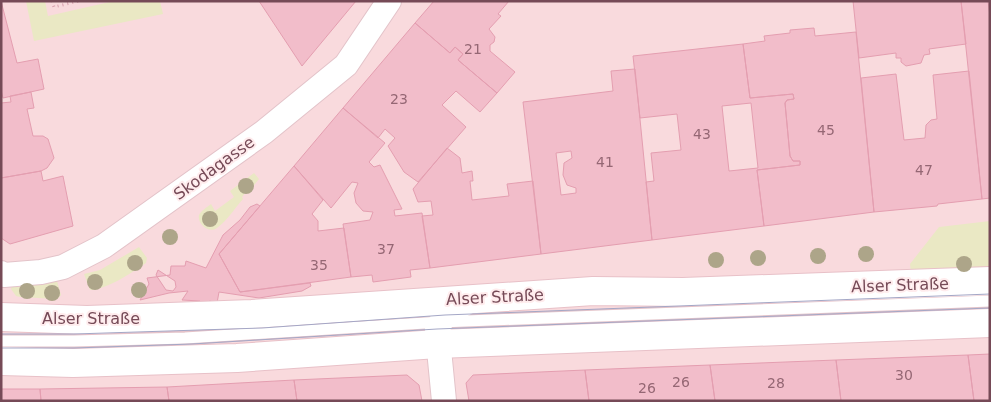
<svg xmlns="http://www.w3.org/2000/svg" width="991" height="402" font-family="'DejaVu Sans',sans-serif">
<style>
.residential{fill:#f9dadd}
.green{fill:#eae8c4}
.building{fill:#f2bdca;stroke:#e49eb0;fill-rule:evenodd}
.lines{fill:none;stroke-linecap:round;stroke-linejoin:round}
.service-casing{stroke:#e3c3c9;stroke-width:14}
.minor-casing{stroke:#e3c3c9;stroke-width:26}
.secondary-casing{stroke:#e8c1c8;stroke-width:30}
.path{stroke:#d7a0ae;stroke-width:3;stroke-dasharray:1 4;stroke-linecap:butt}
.service{stroke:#fff;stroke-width:11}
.minor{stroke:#fff;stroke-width:24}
.secondary{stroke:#fff;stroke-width:28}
.tram{stroke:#a4a7c6;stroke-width:1}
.tree{fill:#ada589}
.labels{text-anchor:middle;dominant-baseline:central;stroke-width:4;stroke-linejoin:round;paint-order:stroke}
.number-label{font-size:14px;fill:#956774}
.street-label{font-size:16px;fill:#764a57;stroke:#ffeced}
</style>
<rect width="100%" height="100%" fill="#fce6e6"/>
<path class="residential" d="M1,1h989v400h-989z"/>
<path class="green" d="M26,1h19l3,15 66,-15h46l3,13 -129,27z
M254,173l5,6 -11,14 -1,-2 -5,6 1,2c-8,9 -16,22 -26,29 -8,6 -20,-4 -18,-13 2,-4 8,-8 12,-11l4,7 19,-14 -4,-6z
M990,221v49l-79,3 -1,-9 29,-37z
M139,247l8,11 -1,5c-13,9 -40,27 -56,27l-6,-16 16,-4z
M57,281l4,14 -4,4 -37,-2 -4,-1 -5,-7 1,-4 9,2z"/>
<path class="building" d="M1,1l16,62 21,-4 6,30 -41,9 -2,-8z
M259,1h97l-54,65z
M434,1h75l-11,13 3,2 -12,13 6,8 -1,5 -4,3v6l25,21 -18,21 -39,-33 5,-6 -8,-7 -5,6 -35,-30z
M853,1h108l5,43 -37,5 1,5 -6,1 -3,8 -15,3 -5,-4v-4h-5v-5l-37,5z
M961,1h27l2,15v182l-8,1z
M415,23l35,30 5,-6 8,7 -5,6 39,33 -17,19 -24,-21 -14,14 24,22 -48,55 -14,-10 -16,-26 7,-8 -10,-9 -7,9 -35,-30z
M814,28l1,8 41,-4 18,180 -110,14 -7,-56 43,-5v-4h-7l-3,-5 -5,-53 2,-3 7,-1 -1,-5 -43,4 -7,-54 22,-3 -1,-5 26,-3v-3z
M743,44l7,54 43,-4 1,5 -7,1 -2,3 5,53 3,5h7v4l-43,5 7,56 -112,14 -6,-58 8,-1 -3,-28 30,-3 -4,-36 -37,4 -7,-62zM751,103l7,65 -29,3 -7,-65z
M635,69l17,171 -111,14 -18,-152 90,-11 -2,-20zM571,151l1,7 -8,5 -1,12 4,10 9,3v5l-15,2 -5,-42z
M969,71l13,128 -44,5 -1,2 -63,6 -13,-134 35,-4 8,66 21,-2 1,-13 5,-5 6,-1 -4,-44z
M31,92l3,16 -7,1 6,27h10l5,3 6,19 -7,10 -6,3 -40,7v-75l10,-1 -1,-6z
M343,108l42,35 -16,19 5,5 6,-2 22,44 -8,1 1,6 27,-3 8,55 -20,2 1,7 -38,5 -1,-7 -21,2 -8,-53 27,-4 3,-8 -10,-1 -7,-8 -2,-10 4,-10 -6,-1 -21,26 -37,-42z
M447,148l13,10 2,15 10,-2 1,10h-3l2,19 37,-4 -2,-12 26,-3 8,73 -111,14 -8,-52 11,-1 -2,-14 -13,1 -5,-13z
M294,166l29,34 -11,14 6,7v10l26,-3 7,49 -111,15 -21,-38z
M41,171l2,10 20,-5 10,50 -63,18 -9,-6v-60z
M257,204l3,2 -41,48 21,38 70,-9 1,3 -9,5 -43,7 -40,-6 -2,11 -7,-2 -9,4 -1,-4 -18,-1 6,-9 -19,2 -29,7 9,-16 -2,-6 23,-3 1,-9h14l1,-5 20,7 17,-33 17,-15 10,-13z
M158,270l17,11 1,6 -3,4 -7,-1 -10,-15z
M990,354v47h-16l-6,-46z
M968,355l6,46h-133l-5,-41z
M836,360l5,41h-126l-5,-36z
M710,365l5,36h-126l-4,-31z
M585,370l4,31h-120l-3,-18 7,-8z
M407,375l12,10 3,16h-125l-3,-21z
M294,380l3,21h-128l-2,-14z
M167,387l2,14h-128l-1,-12z
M1,389h39l1,12h-40z"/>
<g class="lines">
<g class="service-casing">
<path id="service" d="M1,341h73l111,-3 256,-16 549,-21"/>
</g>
<g class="minor-casing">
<path id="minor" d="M1,273l3,2 37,-3 22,-5 41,-21 160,-114 82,-67 43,-64
M444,401l-7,-72 8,-14 28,-16"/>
</g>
<g class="secondary-casing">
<path id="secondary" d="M1,317l86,3 165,-6 341,-23 90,1 307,-11
M1,361l72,2 164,-5 200,-14 553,-21"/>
</g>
<path class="path" d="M52,1l2,6 25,-6"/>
<use href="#service" class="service"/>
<use href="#minor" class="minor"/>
<use href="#secondary" class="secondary"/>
<path class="tram" d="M1,334h73l188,-6 183,-13 545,-21
M1,348h73l118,-4 245,-15 553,-21"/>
</g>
<g class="tree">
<circle cx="246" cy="186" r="8"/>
<circle cx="210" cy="219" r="8"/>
<circle cx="170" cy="237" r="8"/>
<circle cx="866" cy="254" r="8"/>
<circle cx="818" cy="256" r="8"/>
<circle cx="758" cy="258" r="8"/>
<circle cx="716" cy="260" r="8"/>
<circle cx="135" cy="263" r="8"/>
<circle cx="964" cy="264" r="8"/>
<circle cx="95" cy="282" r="8"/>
<circle cx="139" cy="290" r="8"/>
<circle cx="27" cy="291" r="8"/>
<circle cx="52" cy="293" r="8"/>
</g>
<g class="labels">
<g class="number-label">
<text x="473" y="49">21</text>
<text x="399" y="99">23</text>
<text x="826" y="130">45</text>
<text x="702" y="134">43</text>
<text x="605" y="162">41</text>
<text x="924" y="170">47</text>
<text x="386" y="249">37</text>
<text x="319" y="265">35</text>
<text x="904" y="375">30</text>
<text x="681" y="382">26</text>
<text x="776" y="383">28</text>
<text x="647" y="388">26</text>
</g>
<g class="street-label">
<text transform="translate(214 168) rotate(-36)">Skodagasse</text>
<text transform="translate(900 285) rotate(-2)">Alser Straße</text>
<text transform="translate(495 297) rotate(-3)">Alser Straße</text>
<text x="91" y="318">Alser Straße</text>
</g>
</g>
<rect width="991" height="402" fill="none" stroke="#764a57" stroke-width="5"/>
</svg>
